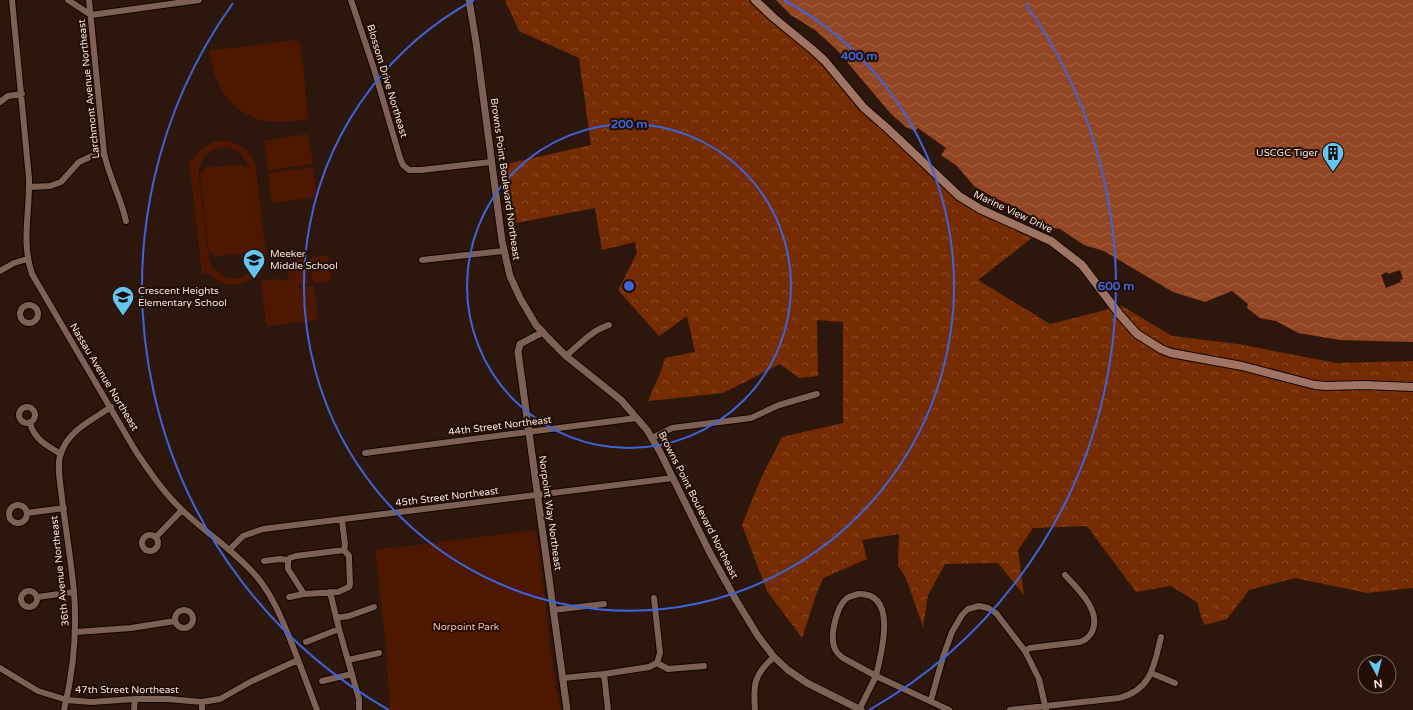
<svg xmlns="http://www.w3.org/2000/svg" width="1413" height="710" font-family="'Varela Round',sans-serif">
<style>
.forest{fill:url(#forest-crowns)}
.park{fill:#4e1800;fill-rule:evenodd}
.water{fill:url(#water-waves)}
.pier{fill:#2d170d}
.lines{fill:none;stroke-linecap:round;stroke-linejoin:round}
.minor-casing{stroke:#140300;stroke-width:8}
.tertiary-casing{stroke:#140300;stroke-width:9}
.secondary-casing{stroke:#140300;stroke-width:10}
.minor{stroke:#7d6155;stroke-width:6}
.tertiary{stroke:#7d6155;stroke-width:7}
.secondary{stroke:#9f7462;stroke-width:8}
.ring{fill:none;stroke:#3d64d9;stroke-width:2}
.labels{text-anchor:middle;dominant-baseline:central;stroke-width:4;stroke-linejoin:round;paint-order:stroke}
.street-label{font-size:10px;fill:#f5e4de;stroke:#230e05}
.poi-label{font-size:10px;fill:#f5e4de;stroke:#230e05;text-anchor:start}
.park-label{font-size:10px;fill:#febca0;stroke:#230e05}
.centre{fill:#3d64d9;stroke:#230e05;stroke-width:2}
.ring-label{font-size:12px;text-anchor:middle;font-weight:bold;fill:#3d64d9;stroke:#230e05;stroke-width:4;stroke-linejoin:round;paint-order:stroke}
</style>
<defs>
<pattern id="forest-crowns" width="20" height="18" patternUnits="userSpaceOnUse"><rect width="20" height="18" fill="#762c02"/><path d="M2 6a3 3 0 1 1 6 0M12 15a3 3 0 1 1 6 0" fill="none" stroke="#8a4a26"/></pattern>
<pattern id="water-waves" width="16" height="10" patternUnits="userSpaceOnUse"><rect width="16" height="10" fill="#924623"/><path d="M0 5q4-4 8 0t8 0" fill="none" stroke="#a26142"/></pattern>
</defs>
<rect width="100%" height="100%" fill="#2d170d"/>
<path class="forest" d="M505,0h253l141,139 81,70 57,25 -59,46 72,44 72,-18 50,30 66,8 98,19 77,-2v227l-46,5 -72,-15 -46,12 -22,29 -23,6 -7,-23 -26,-16 -35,6 -49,-66 -54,2 -15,22 6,45 -26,-32 -53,1 -17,31 -5,32 -17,-49 -8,-12 1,-32 -37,6 5,19 -44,19 -7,17 -14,43 -35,-47 -25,-66 20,-49 20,-39 61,-14v-101l-26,-2 1,56 -19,2 -19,-14 -57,29 -75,8 13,-30 4,-13 30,-6 -8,-36 -28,20 -41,-46 19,-37 -2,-11 -33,8 -7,-42 -85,16 -8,-59 89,-20 -12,-87 -60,-27z"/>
<path class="park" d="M294,40l5,2 2,4 7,73c-10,1 -20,3 -30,3 -42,0 -64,-33 -69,-71z
M308,134l5,30 -45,6 -4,-29z
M219,141h11l9,4 8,6 6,8 3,10 10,84c-3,29 -37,43 -57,20l-7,1 -13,-114 5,-1c6,-10 14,-16 25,-18zM228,147l13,6 7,12 11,90c-4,28 -38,32 -50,6l-10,-85c-1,-18 11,-30 29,-29z
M243,164v3h5l10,81h-5l1,4 -40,5v-4l-5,1 -9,-81 4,-1v-4z
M313,167l4,30 -45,6 -4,-30z
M328,255l4,26 -19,2 -4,-25z
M305,258l3,26 -10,2 2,2 14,-2 3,26h-1l2,8 -48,6 -4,-3 -5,-42 13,-2 15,2 -3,-20z
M536,530l19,151 6,29h-171l-5,-74 -10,-86z"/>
<path class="water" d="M776,0h637v342l-73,-2 -42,-7 -22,-12 -16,-3 -13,-10 1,-4 -16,-13 -27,11 -32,-10 -69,-41 -20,-6 -24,-16 -11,-2 -28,-17 -28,-13 -19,-11 -17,-20 -16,-11 5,-7 -28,-20 -3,3 -9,-4 -15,-13 -55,-65 -21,-19 -24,-15z"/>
<path class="pier" d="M1400,270l3,9 -3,1 1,2 -15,6 -5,-13 6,-3 1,2z"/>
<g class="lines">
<g class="minor-casing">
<path id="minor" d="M12,0l17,178c1,34 -8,64 3,96l103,176c14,21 28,42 47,60 24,23 53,41 75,67 15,18 24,40 33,62 9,23 18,47 27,71
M68,0l23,15 108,-15
M89,0l15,153c5,24 17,45 22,68
M351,0l23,69 26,89 3,7 6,5h12l70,-8
M0,102l8,-6 14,-2
M30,187l20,-1 11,-4 18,-20 13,-6 12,-3
M422,260l81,-9
M0,271l14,-8 13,-4
M20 314a9 9 0 1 1 18 0a9 9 0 1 1-18 0Z
M566,356c13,-11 26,-26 43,-31
M19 415a8 8 0 1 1 16 0a8 8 0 1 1-16 0Z
M30,423c4,16 17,23 31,31
M652,438l20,-10 79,-10 28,-13 38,-11
M365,453l272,-35
M9 514a9 9 0 1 1 18 0a9 9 0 1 1-18 0Z
M27,513l37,-5
M342,520l3,25 -1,5
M142 543a8 8 0 1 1 16 0a8 8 0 1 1-16 0Z
M156,537l26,-27
M229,550l14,-14 20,-7 410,-51
M264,561l16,-2 8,1
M21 599a8 8 0 1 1 16 0a8 8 0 1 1-16 0Z
M330,592l9,37 20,70v11
M304,594l-14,-22 -2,-3v-9l2,-2 6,-2 48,-6
M858,594c41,-2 23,60 18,82l-33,-18c-4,-3 -8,-7 -9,-12 -4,-11 3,-40 12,-47 3,-3 8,-3 12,-5z
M38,597l36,-5
M289,597l15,-3 34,-2 11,-5 1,-3 -1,-25v-3l-5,-6
M553,610l51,-6
M175 619a9 9 0 1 1 18 0a9 9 0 1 1-18 0Z
M336,618l13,-2 25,-9
M76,632l55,-4 44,-7
M306,642l33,-13
M1025,651l5,-3 50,-6c6,-2 9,-5 12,-10 10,-21 -14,-43 -27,-57
M348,660l31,-7
M657,663l11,6 36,-3
M0,668l38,23 29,9 24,2 44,-3h33l34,3 18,-3 32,-18 46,-21
M1151,673l24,10
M604,674l4,36
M563,678l41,-4 45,-7 8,-4 3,-10 -6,-55
M322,681l30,-7
M931,700l12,-43 9,-25 10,-17 6,-6 11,-3 9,2 8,5 29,38 14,28 7,31
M64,710c9,-37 13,-80 10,-118 -3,-31 -8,-62 -12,-93 -1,-13 -6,-34 -1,-46 8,-23 31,-33 50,-46
M134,710l1,-11
M202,710v-8
M755,710c-2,-25 -1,-36 19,-53
M859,710l17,-34 73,34
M1010,710l109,-12c33,-8 35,-33 42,-61"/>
</g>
<g class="tertiary-casing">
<path id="tertiary" d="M469,0l7,42 26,199 8,35 10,22 16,27 15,16 15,15 55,44 26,30 13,22 50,101 26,47 22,36 16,21 14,13 19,13 54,27
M543,332l-23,12 -2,8 49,358"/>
</g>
<g class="secondary-casing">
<path id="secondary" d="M755,0l19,18 39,32 12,11 39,47 23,20 72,68 21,13 71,32 31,24 38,50 17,19 24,15 10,4 71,13 73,19 11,1 38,-1 49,2"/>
</g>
<use href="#minor" class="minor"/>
<use href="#tertiary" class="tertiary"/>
<use href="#secondary" class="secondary"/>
</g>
<g class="ring">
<circle cx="629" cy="286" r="162"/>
<path d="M784 0A325 325 0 1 1 474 0"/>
<path d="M389 710A487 487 0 0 1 233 3M1025 3A487 487 0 0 1 869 710"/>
</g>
<defs>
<g id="building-pin" transform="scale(1.15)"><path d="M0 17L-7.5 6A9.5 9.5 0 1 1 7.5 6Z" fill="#65c5ee" stroke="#230e05"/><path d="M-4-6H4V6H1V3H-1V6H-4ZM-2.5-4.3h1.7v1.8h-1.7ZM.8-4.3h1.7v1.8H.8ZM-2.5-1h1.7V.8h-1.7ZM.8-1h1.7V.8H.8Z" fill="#111"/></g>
<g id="school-pin" transform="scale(1.15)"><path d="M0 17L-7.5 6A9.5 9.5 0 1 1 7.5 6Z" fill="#65c5ee" stroke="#230e05"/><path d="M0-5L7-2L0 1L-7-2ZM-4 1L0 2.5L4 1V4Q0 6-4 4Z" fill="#111"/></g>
</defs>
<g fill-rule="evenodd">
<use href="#building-pin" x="1333" y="153"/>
<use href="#school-pin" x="254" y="260"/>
<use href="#school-pin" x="123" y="297"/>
</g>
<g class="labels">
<g class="street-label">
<text transform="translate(387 81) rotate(73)">Blossom Drive Northeast</text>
<text transform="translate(89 89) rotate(-96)">Larchmont Avenue Northeast</text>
<text transform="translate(505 179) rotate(82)">Browns Point Boulevard Northeast</text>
<text transform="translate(1013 212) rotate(25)">Marine View Drive</text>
<text transform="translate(104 377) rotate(59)">Nassau Avenue Northeast</text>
<text transform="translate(500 426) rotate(-7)">44th Street Northeast</text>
<text transform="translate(447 497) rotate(-7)">45th Street Northeast</text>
<text transform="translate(698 505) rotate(63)">Browns Point Boulevard Northeast</text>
<text transform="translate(550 513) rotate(82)">Norpoint Way Northeast</text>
<text transform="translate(60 571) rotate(-96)">36th Avenue Northeast</text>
<text x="127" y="690">47th Street Northeast</text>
</g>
<g class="poi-label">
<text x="1318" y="153" text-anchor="end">USCGC Tiger</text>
<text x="270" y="254">Meeker<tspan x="270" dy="12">Middle School</tspan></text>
<text x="138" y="291">Crescent Heights<tspan x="138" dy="12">Elementary School</tspan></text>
</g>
<g class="park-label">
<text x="466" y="627">Norpoint Park</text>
</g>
</g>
<circle cx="629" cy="286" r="6" class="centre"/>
<g class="ring-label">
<text x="859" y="60">400 m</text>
<text x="629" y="128">200 m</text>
<text x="1116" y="290">600 m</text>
</g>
<g transform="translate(1377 674) rotate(173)"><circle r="19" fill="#230e05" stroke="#77645c"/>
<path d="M0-3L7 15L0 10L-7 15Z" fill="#65c5ee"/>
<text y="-6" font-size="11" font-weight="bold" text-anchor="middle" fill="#f5e4de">N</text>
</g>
</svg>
